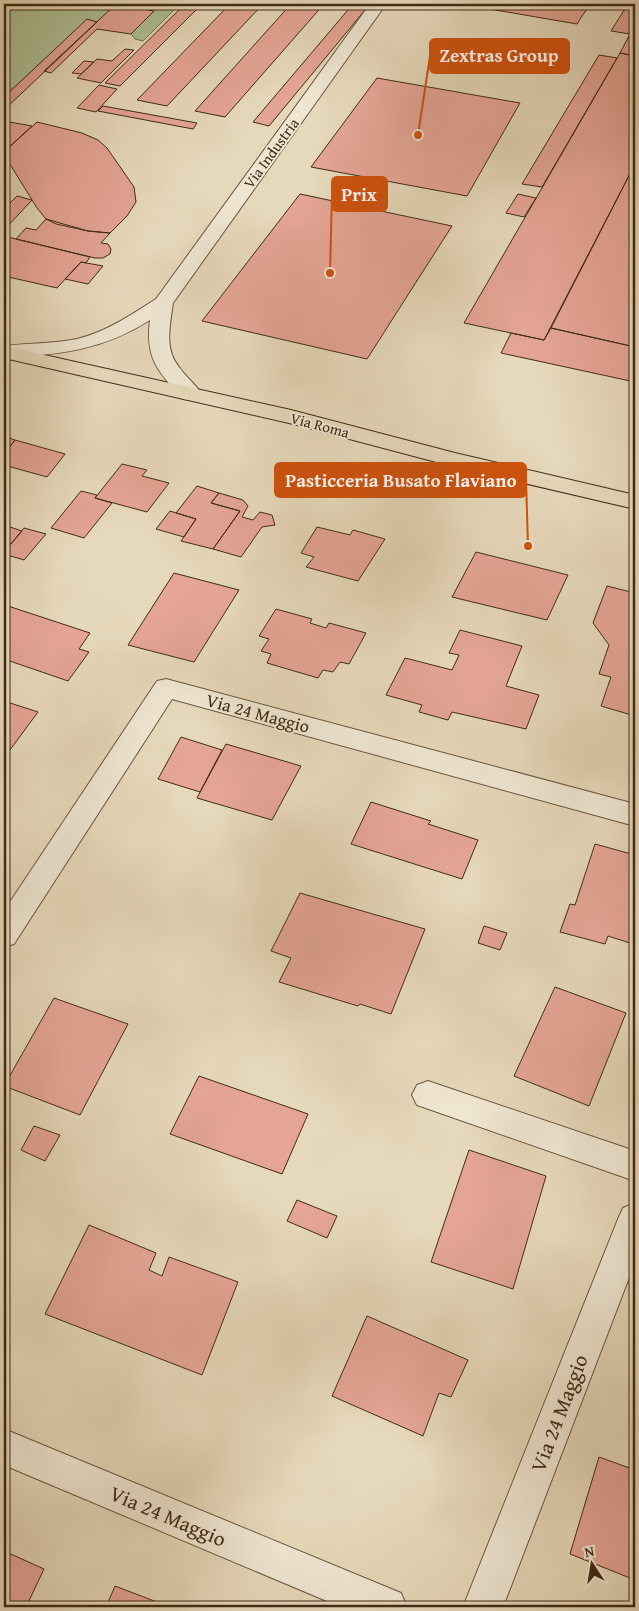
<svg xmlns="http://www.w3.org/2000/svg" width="639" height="1611" font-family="'Gentium Book Plus',serif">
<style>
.green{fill:#aec095;stroke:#787655}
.building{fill:#e4a595;stroke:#412b15}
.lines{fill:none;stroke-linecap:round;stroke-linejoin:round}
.minor-casing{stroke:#6a563e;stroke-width:2}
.major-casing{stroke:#412b15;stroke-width:2}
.minor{fill:#efe6d2;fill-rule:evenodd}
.major{fill:#e6d8ba;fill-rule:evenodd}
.labels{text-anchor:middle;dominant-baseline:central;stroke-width:4;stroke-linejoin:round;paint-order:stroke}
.far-street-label{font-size:15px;fill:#412b15;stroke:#efe6d2}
.street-label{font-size:18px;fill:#412b15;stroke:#efe6d2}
.near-street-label{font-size:21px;fill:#412b15;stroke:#efe6d2}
.leader{fill:none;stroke:#cf520d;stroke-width:2}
.callout-dot{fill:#cf520d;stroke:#efe6d2;stroke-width:2}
.callout{fill:#cf520d;stroke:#cf520d;stroke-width:2}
.callout-label{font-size:19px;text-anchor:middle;font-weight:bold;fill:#fff}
</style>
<rect width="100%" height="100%" fill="#e6d8ba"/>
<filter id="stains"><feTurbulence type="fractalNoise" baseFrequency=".004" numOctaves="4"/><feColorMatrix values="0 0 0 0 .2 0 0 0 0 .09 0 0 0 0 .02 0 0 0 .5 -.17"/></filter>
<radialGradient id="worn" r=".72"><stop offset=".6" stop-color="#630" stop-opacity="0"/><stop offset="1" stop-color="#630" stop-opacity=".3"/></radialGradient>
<path class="green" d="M4,4h176l-37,37 -8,-2 -4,-5 23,-23 -38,-7 -19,18 -10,-2 -83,77z"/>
<path class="building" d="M116,4l38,7 -23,23 -34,-5 -46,44 -7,-2z
M185,4h17l-82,82 -15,-3z
M230,4h33l-96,102 -30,-6z
M291,4h33l-99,113 -30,-6z
M353,4h17l-101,122 -16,-4z
M480,4h110l-13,20 -99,-17z
M628,4h7v52l-15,-3 10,-19 -19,-3z
M87,19l10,3 -93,88v-13z
M125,49l9,1 -33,33 -24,-5 20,-19 15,2z
M620,53l15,3v108l-91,176 -80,-17z
M599,55l18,3 -75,129 -20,-3z
M84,61l10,1 -13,12 -9,-1z
M377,78l143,25 -53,93 -156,-29z
M99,85l18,4 -21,23 -19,-4z
M103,106l94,17 -4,6 -95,-18z
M4,121l28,5 -25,23 1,12h-4z
M37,122l45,11 16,7 9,8 27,39 2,15 -9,14 -17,17 -22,-2 -32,-7 -10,-5 -9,-11 -29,-47 -1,-12z
M635,164v183l-84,-19z
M300,194l152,32 -85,133 -165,-38z
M518,194l18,4 -12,19 -18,-4z
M17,196l15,4 -28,30v-21z
M46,219l42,12 22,2 -9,10 7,1 3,5 -1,5 -7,4h-8l-79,-19 10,-11 10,2z
M4,236l12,3 74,18 -4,6 -5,-1 -24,26 -53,-12z
M81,262l22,4 -15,18 -23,-5z
M551,328l84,19v35l-134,-29 10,-20 33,7z
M4,436l11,4 -11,14z
M15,440l50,14 -18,23 -43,-12v-11z
M122,464l25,6 -5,6 27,7 -22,29 -52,-14z
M197,486l22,7 -8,10 29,8 -27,38 -32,-8 15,-22 -20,-6z
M81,491l16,4 -2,3 17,5 -28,35 -33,-10z
M219,493l24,7 5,6 -6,11 11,3 7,-8 12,3 3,10 -13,2 -21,30 -28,-8 27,-38 -29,-8z
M170,511l26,8 -12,18 -28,-8z
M4,525l18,6 -11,13 -7,-2z
M317,527l33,8 3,-5 32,9 -27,42 -52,-14 8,-10 -13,-4z
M24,528l22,6 -22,26 -20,-6v-12l7,2z
M476,552l92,23 -21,45 -95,-23z
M174,573l65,17 -45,72 -66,-17z
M607,586l28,7v123l-34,-10 10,-29 -12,-3 10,-29 -16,-22z
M8,606l82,27 -11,16 10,3 -21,29 -64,-22v-47z
M276,609l36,10 -2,4 16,5 3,-5 37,10 -17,31 -9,-2 -7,10 -10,-2 -5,8 -51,-15 4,-9 -10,-3 8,-12 -10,-3z
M460,630l62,16 -16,40 33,9 -13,34 -74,-17 -4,8 -29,-8 3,-7 -36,-10 19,-37 47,12 7,-15 -10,-2z
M4,701l34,11 -34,46z
M181,737l41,13 -22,42 -42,-13z
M226,744l75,22 -29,54 -75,-22z
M371,802l60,19 -3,3 50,16 -16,39 -111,-35z
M595,844l40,11v69l-5,19 -22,-7 -3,8 -45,-12 10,-28 5,1z
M300,893l125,36 -34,85 -31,-10 -2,2 -79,-24 12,-24 -20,-7z
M484,926l23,7 -7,17 -22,-7z
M555,987l71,26 -37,93 -75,-30z
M54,998l74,26 -48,91 -76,-29z
M199,1076l109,38 -26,60 -112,-40z
M34,1126l26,9 -15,26 -24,-11z
M469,1150l77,26 -33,113 -82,-27z
M297,1200l40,16 -10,22 -40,-17z
M89,1225l67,28 -7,17 13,6 7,-19 69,25 -36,93 -157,-61z
M367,1316l101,44 -17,37 -12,-4 -16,43 -91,-40z
M599,1457l36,13v110l-65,-26z
M4,1551l40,18 -18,38h-22z
M115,1586l55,21h-64z"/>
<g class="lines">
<g class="minor-casing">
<path id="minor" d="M370,4h16l-213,299c-3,22 -9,46 6,64 7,10 16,17 23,27l-3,5 -8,1 -8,-1c-25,-28 -38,-40 -33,-79 -48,31 -91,34 -146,38v-12c24,-3 49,-2 73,-7 29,-7 54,-24 79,-40z
M166,679l469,125v22l-463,-127 -158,245 -10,3v-36l153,-230z
M428,1081l207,70v30l-218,-76 -5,-10 5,-10z
M635,1203v59l-132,345h-40l155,-388 5,-11z
M4,1429l397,164 6,14h-66l-337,-142z"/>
</g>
<g class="major-casing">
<path id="major" d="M4,346l287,64 164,43 180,42v14l-180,-42 -166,-44 -285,-65z"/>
</g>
<use href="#minor" class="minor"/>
<use href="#major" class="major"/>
</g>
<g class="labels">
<g class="far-street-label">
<text transform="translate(271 153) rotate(-54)">Via Industria</text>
<text transform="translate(320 425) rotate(15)">Via Roma</text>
</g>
<g class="street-label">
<text transform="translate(258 713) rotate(15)">Via 24 Maggio</text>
</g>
<g class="near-street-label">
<text transform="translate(559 1413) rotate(-69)">Via 24 Maggio</text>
<text transform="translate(168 1516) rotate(23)">Via 24 Maggio</text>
</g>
</g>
<path class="leader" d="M418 135L430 56M330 273L332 194M528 546L526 480"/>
<g class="callout-dot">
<circle cx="418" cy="135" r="5"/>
<circle cx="330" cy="273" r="5"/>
<circle cx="528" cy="546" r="5"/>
</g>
<g class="callout">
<rect x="430" y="39" width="139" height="34" rx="5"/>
<rect x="332" y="177" width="55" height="34" rx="5"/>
<rect x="275" y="463" width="251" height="34" rx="5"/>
</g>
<g class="callout-label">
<text x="499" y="62">Zextras Group</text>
<text x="359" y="201">Prix</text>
<text x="401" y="487">Pasticceria Busato Flaviano</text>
</g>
<rect width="639" height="1611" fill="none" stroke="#e6d8ba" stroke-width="20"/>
<rect x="5" y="5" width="629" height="1601" fill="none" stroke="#412b15" stroke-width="2.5"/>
<rect x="10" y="10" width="619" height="1591" fill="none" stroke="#412b15"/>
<g transform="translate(592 1564) rotate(348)" stroke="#efe6d2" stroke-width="4" paint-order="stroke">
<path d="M0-4L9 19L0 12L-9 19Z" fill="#412b15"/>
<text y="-8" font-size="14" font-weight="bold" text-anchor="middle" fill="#412b15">N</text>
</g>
<rect width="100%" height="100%" filter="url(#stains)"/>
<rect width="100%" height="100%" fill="url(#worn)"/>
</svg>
